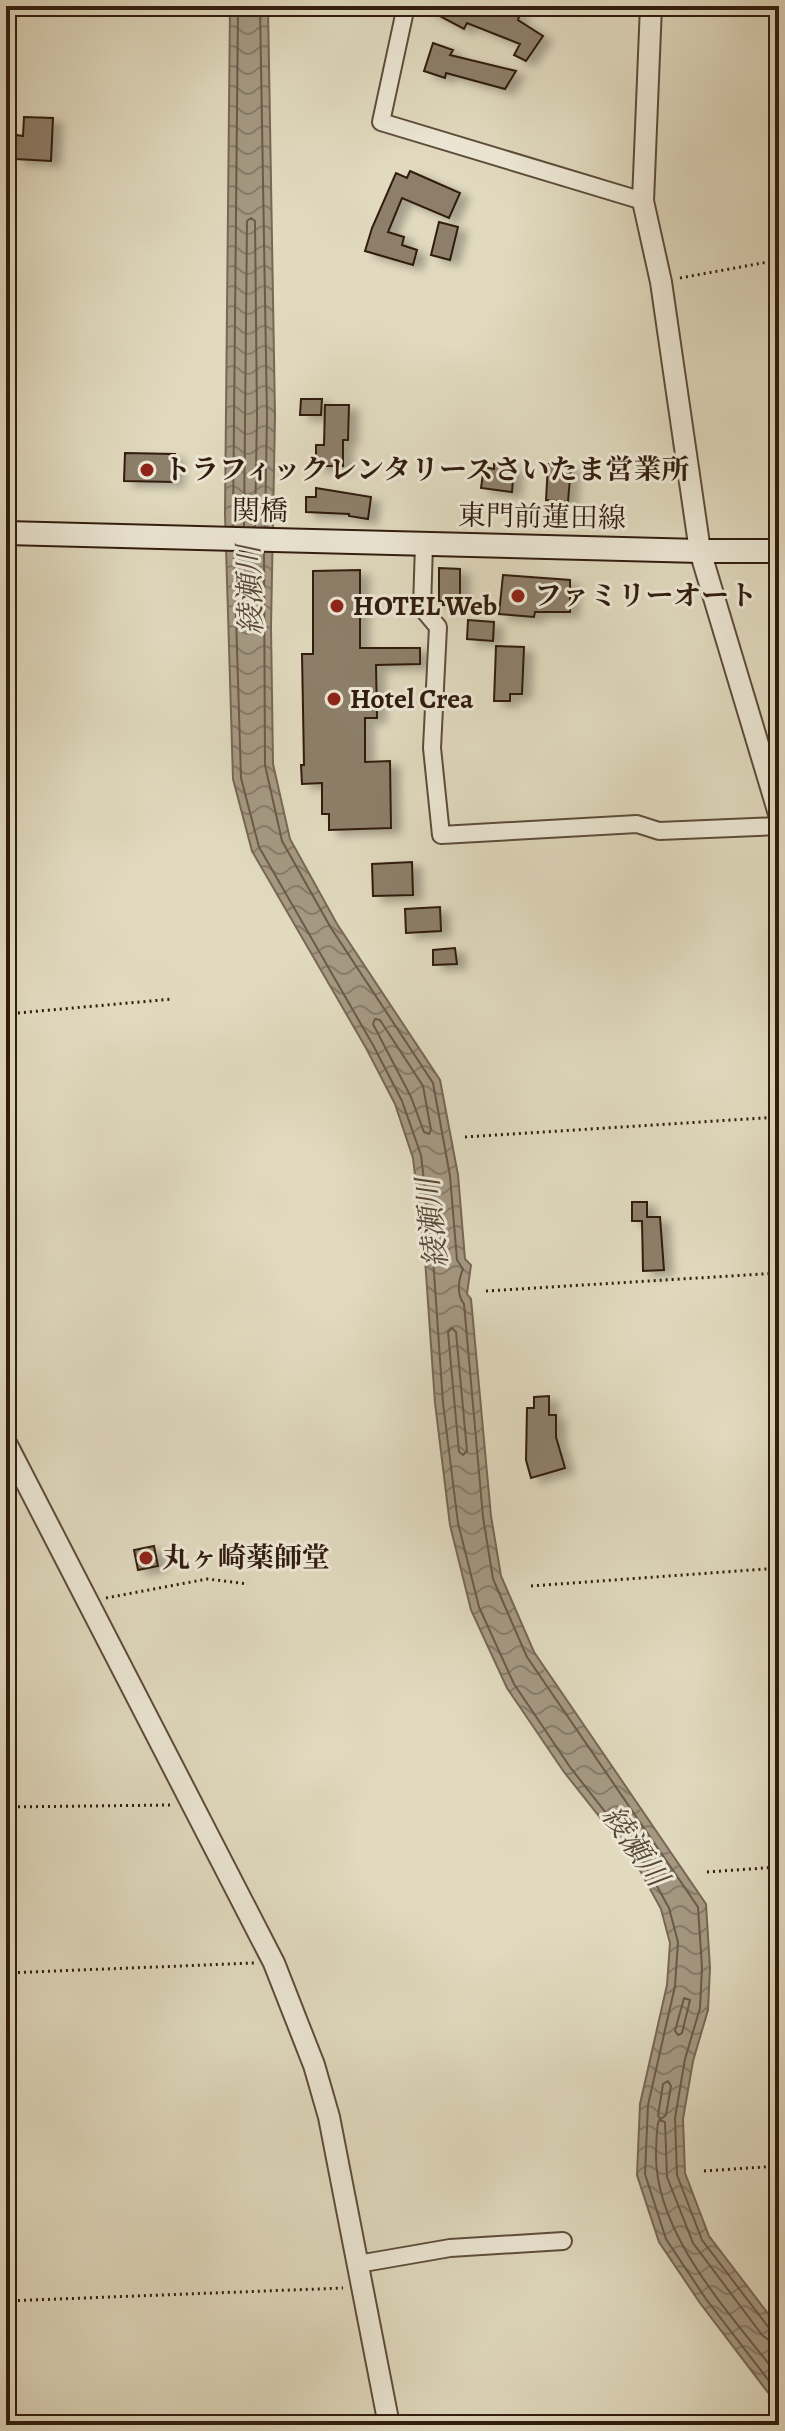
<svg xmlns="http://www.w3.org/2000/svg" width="785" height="2431" font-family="Alegreya,'Noto Serif JP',serif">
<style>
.water{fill:url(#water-waves);stroke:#776754;stroke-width:2}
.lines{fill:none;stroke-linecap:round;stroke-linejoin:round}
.shore{stroke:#6b5a48;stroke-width:2}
.building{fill:#8d7f6a;stroke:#311c0e;stroke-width:2;filter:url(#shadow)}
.minor-casing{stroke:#5d4c3a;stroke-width:20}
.tertiary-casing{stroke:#5d4c3a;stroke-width:24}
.secondary-casing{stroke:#311c0e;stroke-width:26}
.path{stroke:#311c0e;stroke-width:3;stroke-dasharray:2 4;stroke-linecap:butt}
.minor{stroke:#ece7d5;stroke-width:16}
.tertiary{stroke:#ece7d5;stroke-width:20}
.secondary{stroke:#ece7d5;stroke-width:22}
.poi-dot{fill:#8f2418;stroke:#ece7d5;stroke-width:3}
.labels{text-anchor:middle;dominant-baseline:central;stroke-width:6;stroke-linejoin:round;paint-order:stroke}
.poi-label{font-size:28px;font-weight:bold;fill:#311c0e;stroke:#ece7d5;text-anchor:start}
.street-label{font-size:28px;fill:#311c0e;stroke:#ece7d5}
.water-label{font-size:30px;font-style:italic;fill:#5a4837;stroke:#ece7d5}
</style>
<defs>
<pattern id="water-waves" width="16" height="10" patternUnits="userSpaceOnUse" patternTransform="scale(2)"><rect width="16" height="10" fill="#a59983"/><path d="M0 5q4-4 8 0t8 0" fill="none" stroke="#877c6a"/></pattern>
<filter id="shadow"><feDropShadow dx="9" dy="5" stdDeviation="4" flood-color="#0004"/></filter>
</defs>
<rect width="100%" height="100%" fill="#e1dabf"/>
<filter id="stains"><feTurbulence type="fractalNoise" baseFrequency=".0025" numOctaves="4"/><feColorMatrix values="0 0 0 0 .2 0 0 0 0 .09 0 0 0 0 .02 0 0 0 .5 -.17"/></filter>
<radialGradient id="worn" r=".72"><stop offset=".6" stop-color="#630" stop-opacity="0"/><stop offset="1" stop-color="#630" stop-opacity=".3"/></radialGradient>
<path class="water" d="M230,6h38l7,410 -4,211 2,137 17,75 47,85 103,156 18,95 7,84 6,6 -4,29 4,5 20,217 10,60 33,76 172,252 4,64 -2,42 -15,51 -10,58 2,54 24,63 70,92v79l-79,-104 -41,-61 -22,-67 3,-71 27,-119 3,-42 -9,-34 -25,-46 -72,-91 -57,-84 -36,-78 -21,-85 -15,-122 -10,-144 -12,-101 -18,-54 -29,-56 -114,-197 -19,-72 -8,-265z"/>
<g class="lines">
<path class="shore" d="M260,6l7,410 -2,111
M233,526l5,-520
M244,526l3,-305 4,-3 4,3 2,195 -2,110
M234,552l7,226 18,69 114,198 29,56 19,54 12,103 10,145 15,120 21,84 35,77 56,83 72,92 27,49 9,34 -3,44 -27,119 -3,69 21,65 40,60 73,95
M264,553l1,212 17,76 49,87 102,155 17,93 7,84 6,9c-5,12 -7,24 1,35l19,213 10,62 34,78 171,250 4,61 -2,40 -15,51 -10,59 2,57 25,65 67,88 10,4
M375,1019l5,1 43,66 8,44 -2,4 -5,-2 -13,-35 -38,-73z
M452,1328l4,4 11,119 -4,4 -4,-3 -11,-120z
M684,1998l6,2 -8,33 -4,2 -3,-4z
M668,2081l3,5 -5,29 -5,4 -3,-3 5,-32z
M779,2342l-9,-1 -8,-6 -69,-92 -26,-66 -2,-55 -6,-2c-3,8 -2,20 -3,30 -3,84 75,164 123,227"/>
</g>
<path class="building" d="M421,6h81l18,7 -2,7 25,16 -17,25 -12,-6 6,-11 -53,-21 -3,6z
M433,43l20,7 -3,5 66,16 -11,18 -59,-16 -1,5 -21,-7z
M24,117l29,1 -2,43 -36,-2 1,-24 7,1z
M410,171l50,22 -11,25 -47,-20 -14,34 16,5 -2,8 15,5 -4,15 -48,-14 7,-23 24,-55 11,5z
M439,222l19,5 -8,33 -19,-5z
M301,399h21l-1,16h-21z
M325,405h24l-1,35h-5v26h-27v-21h8z
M125,453l50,1v28l-51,-1z
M494,464l20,3 -2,25 -31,-4 3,-21 10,2z
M548,464l23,2 -3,36 -22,-2z
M316,488l55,9 -3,22 -19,-3v-2l-43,-2v-15h10z
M439,568l21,1v36h-17v-4h-4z
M360,570v78h60v16l-44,1 1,53h-12v44l25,-1 1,67 -62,2v-16h-7v-31l-20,1 -1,-19h3l-2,-111h11v-83z
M503,575l67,5v32h-35l-1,5 -35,-3z
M468,620l26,2 -1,19 -26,-2z
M496,646l28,1 -2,47h-12v7h-16z
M412,862l1,33 -40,1 -1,-32z
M440,907l1,24 -35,2 -1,-24z
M455,948l2,16 -24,1v-15z
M632,1202h15v15h13l4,53 -21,1 -1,-50h-10z
M549,1396v19h7v22l9,31 -34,10 -5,-18 1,-52h7v-11z
M154,1546l4,20 -20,4 -4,-20z"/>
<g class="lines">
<g class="minor-casing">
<path id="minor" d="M406,6l-25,116 262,79
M424,544l-2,64 16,19 -6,121 9,87 196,-11 22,7 120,-5
M358,2264l92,-16 113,-7"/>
</g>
<g class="tertiary-casing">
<path id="tertiary" d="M651,6l-8,195 18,81 39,269 79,263
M6,1443l268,520 40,102 15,52 60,308"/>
</g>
<g class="secondary-casing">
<path id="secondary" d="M6,533l694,18h79"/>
</g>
<path class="path" d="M680,278l99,-18
M6,1014l167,-15
M465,1137l314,-20
M486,1291l293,-18
M531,1586l248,-18
M106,1598l101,-19 41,5
M6,1807l165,-2
M707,1872l72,-5
M6,1973l248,-10
M704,2171l75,-5
M6,2301l337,-13"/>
<use href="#minor" class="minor"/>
<use href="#tertiary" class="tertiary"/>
<use href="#secondary" class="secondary"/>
</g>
<g class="poi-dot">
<circle cx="147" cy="470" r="8"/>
<circle cx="518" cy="596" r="8"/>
<circle cx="337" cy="606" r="8"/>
<circle cx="334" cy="699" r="8"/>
<circle cx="146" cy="1558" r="8"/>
</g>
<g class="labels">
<g class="poi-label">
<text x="163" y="470">トラフィックレンタリースさいたま営業所</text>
<text x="534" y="596">ファミリーオート</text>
<text x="353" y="606">HOTEL Web</text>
<text x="350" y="699">Hotel Crea</text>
<text x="162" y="1558">丸ヶ崎薬師堂</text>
</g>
<g class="street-label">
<text transform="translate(260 511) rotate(1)">関橋</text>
<text transform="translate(542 517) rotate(1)">東門前蓮田線</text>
</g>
<g class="water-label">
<text transform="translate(250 590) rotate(-92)">綾瀬川</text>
<text transform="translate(432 1223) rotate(-96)">綾瀬川</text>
<text transform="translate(635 1846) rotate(55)">綾瀬川</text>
</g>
</g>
<rect width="785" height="2431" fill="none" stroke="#e1dabf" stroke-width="32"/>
<rect x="8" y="8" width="769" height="2415" fill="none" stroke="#311c0e" stroke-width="4"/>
<rect x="16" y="16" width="753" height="2399" fill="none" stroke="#311c0e" stroke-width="2"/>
<rect width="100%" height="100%" filter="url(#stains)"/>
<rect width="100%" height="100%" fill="url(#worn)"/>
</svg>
